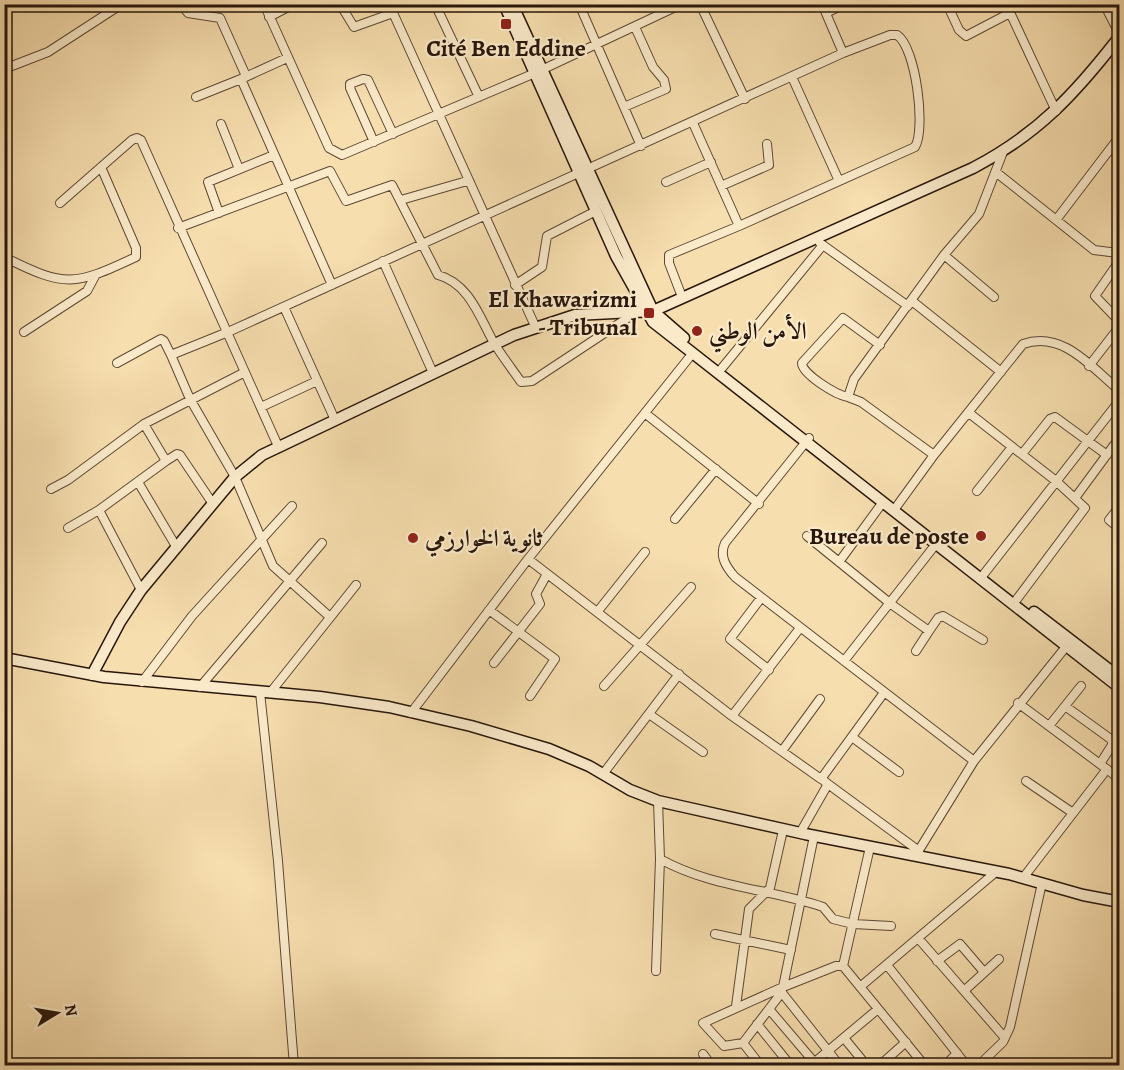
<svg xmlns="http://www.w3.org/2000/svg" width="1124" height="1070" font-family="Alegreya,Amiri,serif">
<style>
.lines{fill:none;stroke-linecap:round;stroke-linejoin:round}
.street-casing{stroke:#5c4834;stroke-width:10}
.secondary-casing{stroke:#28160b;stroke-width:13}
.street{stroke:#faeaca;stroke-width:8}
.secondary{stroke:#faeaca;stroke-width:10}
.poi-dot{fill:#8f2418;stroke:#faeaca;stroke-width:2}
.labels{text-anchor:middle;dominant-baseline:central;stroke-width:4.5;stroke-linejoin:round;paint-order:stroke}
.poi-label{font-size:24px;font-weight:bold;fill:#28160b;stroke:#faeaca;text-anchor:end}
</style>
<rect width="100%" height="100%" fill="#f7deae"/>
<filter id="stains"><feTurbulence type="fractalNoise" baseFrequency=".00333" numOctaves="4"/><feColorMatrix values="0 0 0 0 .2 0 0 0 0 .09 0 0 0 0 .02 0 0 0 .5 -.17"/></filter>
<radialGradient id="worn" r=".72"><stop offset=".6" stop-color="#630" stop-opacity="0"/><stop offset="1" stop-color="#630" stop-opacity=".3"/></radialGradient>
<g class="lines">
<g class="street-casing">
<path id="street" d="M181,4l7,9 32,5 26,58
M264,4l65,144 13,7 193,-82 147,-69
M340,4l14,23 39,-14
M389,4l146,322
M435,4l44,93
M579,4l62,142
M700,4l45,95
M947,4l12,26 7,6 44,-23
M1006,4l50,107
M1104,4l16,31
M826,13l19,-9
M269,17l25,-13
M1111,47l9,7
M287,58l-46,21 91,206
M4,69l44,-17 74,-48
M792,77l47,104
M196,97l45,-18
M624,107l42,-18 -2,-9 -11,-13 -18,-40
M693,123l46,103 176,-79c11,-18 1,-100 -18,-112h-7l-47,18
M221,124l18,45
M374,142l-24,-54v-4l13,-5 5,1 25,54
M997,173l97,77 24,3
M666,182l45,-20
M721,186l48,-21 -2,-21
M401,200l66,-19
M60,203l72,-63 5,-2 4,2 137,306
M219,213l-11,-31 66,-27
M1056,220l64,-84
M178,228l152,-57 16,30 46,-16 46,90c31,8 42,43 56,68 8,13 18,26 27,39l11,-1 103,-68
M820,243l88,63
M944,255l50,42
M4,257c62,31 70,29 132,0v-9l-35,-81
M1120,260l-25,36 25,26
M383,261l50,112
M515,285l27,-18 5,-31 49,-25
M682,297l-13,-34v-8l70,-29
M912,301l89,71
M284,307l51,113
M24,332l63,-41 8,-15
M117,363l44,-24 3,2 7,14
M1089,366l31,-40
M722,368l101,-123
M848,397c-12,-2 -46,-23 -46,-34l41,-45 37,27
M261,407l56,-26
M969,413l87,68 29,27 -68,91
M646,414l113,90
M809,438l-84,105c-6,13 1,24 10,34l239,184
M1022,454l28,-35 5,-2 52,38
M934,455l-73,-53 -13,-5 6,-18 90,-124 35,-41 24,-62
M166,461l11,-7 3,1 33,49
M138,482l39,66
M51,489l17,-9 76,-56 101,-52
M977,491l35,-44
M1075,498l39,-53 6,1
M1120,506l-11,14 11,9
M894,510l40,-55 89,-111c40,-14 69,24 97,47
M675,519l41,-50
M68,528l31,-18
M807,536l84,68 38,27 9,-13 5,-2 40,24
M528,559l204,157 89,63 62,-85
M839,562l44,-60
M980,579l140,-179
M141,590l-42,-80 67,-49 -22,-37
M761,598l-31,41 39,31
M489,610l66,49 -25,37
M598,611l47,-59
M330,617l-57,-51 -38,-89 -45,-78 -19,-44 57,-23 615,-279 -21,-49
M916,651l13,-20
M844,661l92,-117
M494,663l46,-59 -4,-10 11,-20
M142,682l50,-66 100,-110
M604,686l87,-99
M200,687l122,-144
M260,692l18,169 16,205
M270,693l86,-108
M1018,703l102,76
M1065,706l47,34v5l-12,19
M411,713l117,-154 164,-205
M649,714l54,38
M732,716l68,-88
M1049,726l32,-40
M852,737l47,35
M782,751l38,-52
M603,774l76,-100
M1026,781l47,32
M828,784l91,67
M658,801l2,58c50,28 110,30 163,48l10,12 20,5 38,2
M800,833l28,-49 -4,-3
M916,855l58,-94 95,-118
M1023,878l84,-109
M715,934l76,16
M918,938l87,100
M937,961l23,-17 24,28
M887,965l80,101
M843,966l27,-119
M656,971l4,-112
M783,987l53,-21h7l82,100
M860,987l137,-116
M779,989l61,77
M964,991l35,-32
M736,1006l13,-97 21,-21 13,-58
M769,1009l45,53
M757,1024l34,42
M844,1038l23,28
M743,1043l-19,3 -21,-23 80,-36 31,-151
M703,1054l9,12
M761,1066l-18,-23 39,-51
M810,1066l68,-57
M879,1066l27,-24
M945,1066l12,-13
M978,1066l25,-24 7,-15 32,-144"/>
</g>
<g class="secondary-casing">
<path id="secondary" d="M504,4l112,252 37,66 467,366
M512,4l141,307 31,27
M1034,612l86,66
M4,658l100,19 216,20 69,10 82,19 78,23 40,17 41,24 28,11 147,33 204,40 74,21 37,7
M92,675l28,-53 21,-32 94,-113 27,-22 252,-120 61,-20 78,-4 320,-143c65,-34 102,-74 147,-132"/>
</g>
<use href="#street" class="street"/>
<use href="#secondary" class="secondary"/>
</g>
<g class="poi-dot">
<rect x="500" y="18" width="12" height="12" rx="3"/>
<rect x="643" y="307" width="12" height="12" rx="3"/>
<circle cx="697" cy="331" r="6"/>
<circle cx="981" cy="536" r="6"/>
<circle cx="413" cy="538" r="6"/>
</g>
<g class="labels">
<g class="poi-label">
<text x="506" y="48" text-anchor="middle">Cité Ben Eddine</text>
<text x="637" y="299">El Khawarizmi<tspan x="637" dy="28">- Tribunal</tspan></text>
<text x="709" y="331" text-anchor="start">الأمن الوطني</text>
<text x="969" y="536">Bureau de poste</text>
<text x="425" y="538" text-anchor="start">ثانوية الخوارزمي</text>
</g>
</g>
<rect width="1124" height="1070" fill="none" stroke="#f7deae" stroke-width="24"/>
<rect x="6" y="6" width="1112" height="1058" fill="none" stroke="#28160b" stroke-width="3"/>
<rect x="12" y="12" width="1100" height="1046" fill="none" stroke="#28160b" stroke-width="1.5"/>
<g transform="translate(57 1013) rotate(79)" stroke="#faeaca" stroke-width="4.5" paint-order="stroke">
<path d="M0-4.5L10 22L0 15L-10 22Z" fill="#28160b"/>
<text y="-9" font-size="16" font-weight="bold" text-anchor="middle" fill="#28160b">N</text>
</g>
<rect width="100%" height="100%" filter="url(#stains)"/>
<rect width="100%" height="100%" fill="url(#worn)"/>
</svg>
